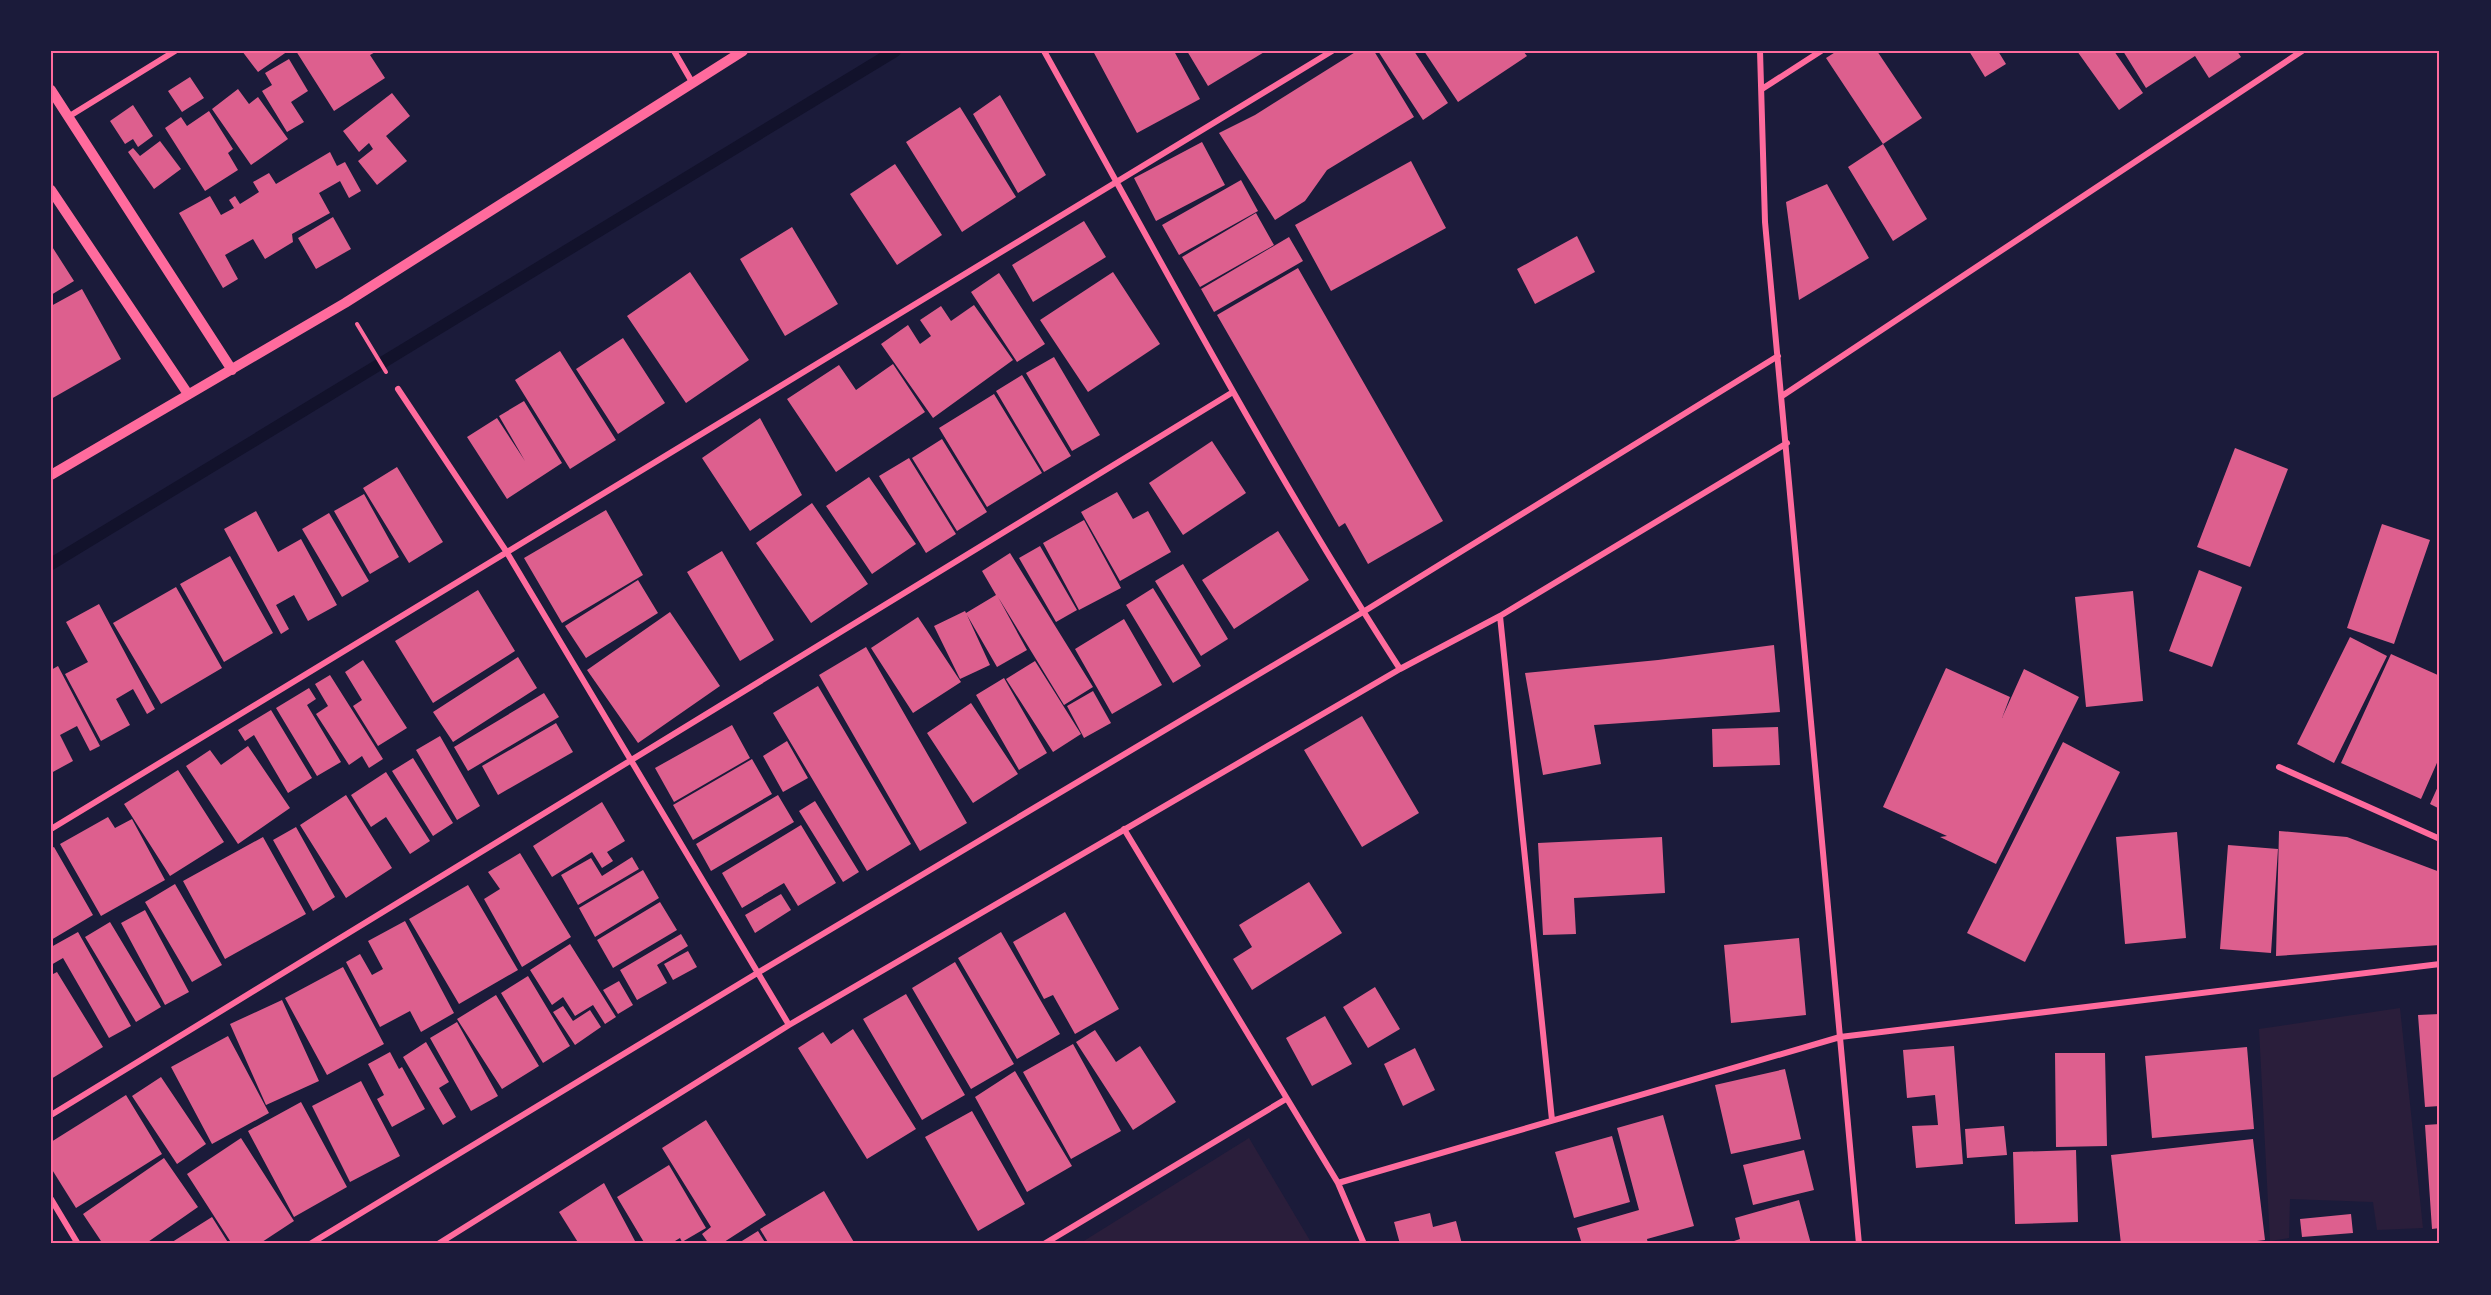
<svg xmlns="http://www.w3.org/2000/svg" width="2491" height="1295" font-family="'Alegreya Sans',sans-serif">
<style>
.green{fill:#2a1e3b}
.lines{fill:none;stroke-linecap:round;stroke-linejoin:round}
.stream{stroke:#12122b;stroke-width:12}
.building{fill:#dd5f8e}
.path{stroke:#ff6b9d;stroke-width:4}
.minor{stroke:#ff6b9d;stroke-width:6}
.tertiary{stroke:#ff6b9d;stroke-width:10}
.neatline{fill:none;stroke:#ff6b9d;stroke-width:2}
</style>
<rect width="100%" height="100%" fill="#1b1b3a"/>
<path class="green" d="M2400,1008l23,220 -46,2 -4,-28 -83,-3 -1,39 -19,3 -11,-212z
M1249,1138l63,106h-233z"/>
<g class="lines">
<path class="stream" d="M51,564l844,-513"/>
</g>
<path class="building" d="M242,51h46l-30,21z
M296,51h81l-7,4 15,23 -51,33z
M1093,51h81l26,48 -63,34z
M1187,51h79l-58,35z
M1357,51h17l40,66 -87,53 -22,31 -30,19 -56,-87 36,-18z
M1378,51h36l34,52 -25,17z
M1424,51h99l4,5 -69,46z
M1837,51h40l45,67 -39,26 -57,-86z
M1969,51h29l8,13 -21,13z
M2077,51h37l29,42 -24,17z
M2123,51h114l4,6 -32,21 -14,-22 -49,32z
M289,59l19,32 -17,11 13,20 -17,10 -25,-41 10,-6 -7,-12z
M190,77l14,21 -22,14 -14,-21z
M238,89l11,15 9,-7 30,42 -37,26 -39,-56z
M392,93l18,23 -24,20 21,25 -30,24 -19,-24 15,-12 -4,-6 -10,9 -16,-21z
M1000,95l46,80 -28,18 -45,-79z
M133,105l20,31 -15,11 -5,-8 -8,5 -15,-23z
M960,107l56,90 -54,35 -56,-90z
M209,111l24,38 -5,4 10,17 -33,21 -40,-63 16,-11 6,9z
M160,141l21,28 -27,20 -26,-37 5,-4 7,8z
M1202,142l23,43 -69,36 -22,-43z
M1883,144l44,75 -34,22 -45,-74z
M330,152l7,14 8,-4 16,29 -12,7 -9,-17 -21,12 11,20 -38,21 1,8 -28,17 -12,-20 -28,16 13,24 -15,9 -44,-75 31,-17 11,19 13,-7 -5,-8 6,-4 5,8 19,-12 -6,-10 16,-9 7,11z
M1411,161l35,67 -115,63 -36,-66z
M895,164l47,71 -45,30 -47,-71z
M1241,180l17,31 -79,44 -17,-30z
M1827,184l42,74 -70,42 -13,-98z
M1256,213l18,32 -74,42 -18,-30z
M333,217l18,32 -35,20 -18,-31z
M1084,221l22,36 -73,45 -21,-37z
M792,227l46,77 -53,32 -45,-77z
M1577,236l18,36 -60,32 -18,-35z
M1289,237l14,24 -89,51 -13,-23z
M51,245l23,36 -23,14z
M1298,268l145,253 -75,43 -23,-41 -6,4 -122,-212z
M690,272l59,88 -63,43 -59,-87z
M1113,272l47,72 -72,48 -48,-72z
M999,273l46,71 -28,18 -46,-70z
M82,289l39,70 -70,40v-93z
M974,305l39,55 -80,58 -52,-74 27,-19 12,19 11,-8 -11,-16 21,-14 10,15z
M623,338l42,65 -47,31 -42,-65z
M560,351l56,89 -46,29 -55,-89z
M1054,357l46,78 -28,16 -46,-78z
M893,364l32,48 -89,60 -49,-73 52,-34 17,25z
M1022,375l49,81 -27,16 -48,-81z
M994,394l48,79 -55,34 -48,-79z
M524,401l38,62 -55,36 -40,-62 30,-19 28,43 -26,-45z
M760,418l42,77 -52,36 -48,-73z
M942,439l45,73 -30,19 -45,-73z
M1212,441l34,52 -63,42 -34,-52z
M2235,448l53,21 -38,98 -53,-20z
M909,458l47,76 -30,19 -47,-77z
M397,467l46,75 -34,21 -46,-75z
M869,477l47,67 -44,30 -46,-68z
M1117,492l16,27 15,-8 23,41 -51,29 -39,-69z
M364,494l35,63 -29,17 -36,-63z
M812,503l56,81 -57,39 -55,-80z
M606,510l37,65 -81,48 -38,-65z
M256,511l22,41 23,-13 36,66 -29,16 -14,-26 -18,10 13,24 -8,5 -57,-105z
M329,513l40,68 -27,16 -40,-68z
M1084,520l37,68 -42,22 -36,-67z
M2382,524l48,16 -36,104 -47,-16z
M1278,531l31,49 -75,49 -32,-49z
M1040,546l37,64 -21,12 -37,-64z
M722,551l52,89 -34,21 -53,-89z
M1010,553l83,134 -29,18 -66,-108 29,53 -30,17 -30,-52 23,50 -30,14 -26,-53 31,-15 1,2 30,-18 -14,-24z
M230,556l43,77 -49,29 -44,-78z
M1183,564l45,75 -27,17 -46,-75z
M2199,570l43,17 -30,80 -43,-16z
M638,580l20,33 -72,45 -21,-32z
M176,587l46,81 -61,36 -48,-81z
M1153,588l48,78 -28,17 -47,-78z
M478,590l37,61 -82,52 -38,-62z
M2133,591l10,110 -57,6 -11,-110z
M99,604l56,105 -8,5 -14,-25 -17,10 14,26 -29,16 -36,-67 23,-12 -22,-40z
M670,612l50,74 -82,57 -51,-73z
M918,617l43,65 -48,31 -42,-65z
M1124,619l38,66 -50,29 -37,-65z
M2350,637l37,19 -53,107 -37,-19z
M1774,645l6,67 -186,13 7,39 -58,11 -18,-102 133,-13z
M866,647l101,176 -47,28 -101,-176z
M2391,654l49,22v80l-19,43 -80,-36z
M518,657l19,31 -84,54 -20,-30z
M363,660l44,68 -29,18 -25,-40 9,-6 -17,-28z
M1035,661l46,73 -28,18 -47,-73z
M58,666l42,80 -10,5 -13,-25 -17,9 13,26 -22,12v-103z
M1946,668l64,29 -8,21 22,-49 55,28 -83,167 -56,-27 7,-1 -64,-29z
M330,675l53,84 -14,9 -7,-12 -13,9 -33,-51 12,-8 -13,-22z
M1004,678l43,75 -28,17 -43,-75z
M818,686l93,158 -44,27 -94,-158z
M309,688l7,11 -9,6 34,57 -24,14 -41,-68z
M1093,691l18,32 -27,15 -17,-32z
M544,693l15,24 -91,54 -14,-24z
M971,703l47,71 -45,29 -46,-70z
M271,710l41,68 -24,15 -34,-58 -9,6 -7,-11z
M1362,716l57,97 -57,34 -58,-97z
M556,723l17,29 -75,43 -16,-29z
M732,725l18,33 -76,44 -19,-34z
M1778,727l2,38 -67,2 -1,-38z
M440,736l40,70 -23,14 -41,-70z
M787,741l21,37 -25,14 -20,-36z
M2063,742l57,30 -95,190 -58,-29z
M248,746l42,62 -52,36 -52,-78 24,-16 11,15z
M413,758l40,65 -20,13 -41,-65z
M752,759l20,35 -79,46 -20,-35z
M178,770l46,72 -54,34 -46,-72z
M386,772l44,69 -20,13 -24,-37 -15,10 -20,-32z
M2440,782v27l-10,-5z
M346,795l46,73 -46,30 -46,-73z
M778,795l16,27 -83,49 -15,-27z
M815,801l44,71 -16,10 -44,-71z
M602,802l23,39 -18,11 6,9 -11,7 -10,-16 -40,25 -19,-31z
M108,817l7,11 17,-9 33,61 -64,36 -41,-72z
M801,825l35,58 -38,23 -14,-23 -42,25 -20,-35z
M296,827l39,70 -22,14 -40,-71z
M2279,831l68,6 93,35v73l-164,11z
M2177,832l9,106 -61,6 -9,-107z
M263,837l43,77 -81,45 -42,-78z
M1662,837l3,56 -91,5 2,36 -33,1 -5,-92z
M2228,845l50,4 -7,104 -51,-4z
M54,847l39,68 -42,25v-92z
M520,853l51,84 -49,30 -38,-68 16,-10 -12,-17z
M632,857l7,12 -61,36 -17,-30 30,-17 11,18z
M643,870l16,28 -64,39 -16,-29z
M1309,882l33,51 -90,57 -19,-31 19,-12 -13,-22z
M175,884l47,81 -30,17 -47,-80z
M468,885l50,85 -59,34 -50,-85z
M781,894l10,16 -36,23 -10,-18z
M660,902l17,28 -64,38 -16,-28z
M145,910l44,82 -24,13 -44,-82z
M1065,912l54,97 -44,25 -22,-39 -9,4 -31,-57z
M405,921l49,92 -33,19 -11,-21 -30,16 -34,-65 14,-8 12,21 11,-6 -15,-28z
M110,922l51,85 -25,15 -51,-85z
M78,932l53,94 -22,12 -46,-80 -12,7v-18z
M1001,932l59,102 -43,25 -59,-101z
M681,934l7,12 -31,19 10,18 -30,17 -17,-30z
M1799,938l7,77 -75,8 -7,-78z
M570,944l46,73 -11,7 -12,-19 -18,11 -12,-19 -11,8 -22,-35z
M688,951l9,16 -24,13 -9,-16z
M955,962l59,102 -43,25 -59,-101z
M343,967l41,77 -57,31 -42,-77z
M57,972l46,75 -52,32v-104z
M528,976l42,70 -27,17 -42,-70z
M619,981l14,24 -15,9 -15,-24z
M1375,987l25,42 -32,19 -25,-41z
M906,994l59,101 -43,25 -59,-101z
M496,995l43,71 -37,23 -45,-70z
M282,1000l37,81 -53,24 -36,-81z
M563,1006l10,15 17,-11 11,17 -26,18 -22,-33z
M2440,1014v92l-15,1 -7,-92z
M1325,1016l27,48 -40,22 -26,-48z
M457,1022l41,74 -27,15 -41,-73z
M853,1029l63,100 -49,30 -69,-111 25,-16 8,12z
M1095,1030l21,32 24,-16 36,56 -43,28 -57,-88z
M228,1036l41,77 -57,31 -41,-77z
M426,1042l23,40 -10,6 17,29 -13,8 -40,-68z
M1073,1044l48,87 -50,28 -48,-87z
M1954,1046l9,118 -47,4 -4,-42 26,-1 -3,-30 -28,3 -4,-48z
M2247,1047l7,82 -102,9 -7,-82z
M1415,1048l20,42 -32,16 -19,-42z
M390,1052l9,17 3,-2 23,42 -33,18 -15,-28 7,-4 -16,-31z
M2055,1053h50l2,93 -51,1z
M1785,1069l16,70 -70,15 -16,-69z
M1015,1071l57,95 -45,26 -52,-95z
M161,1077l45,67 -29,20 -45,-68z
M361,1081l39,75 -50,26 -38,-76z
M126,1095l36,59 -86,54 -25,-40v-26z
M301,1102l46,85 -53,30 -46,-86z
M972,1111l53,93 -47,27 -53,-94z
M1663,1115l31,111 -47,13 1,5h-66l-5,-16 62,-18 -22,-82z
M706,1120l60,95 -45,29h-12l-7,-10 9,-7 -49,-79z
M2440,1124v104l-8,1 -7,-104z
M2004,1126l3,29 -40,3 -2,-29z
M1612,1136l18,66 -56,16 -19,-66z
M241,1138l53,83 -35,23h-27l-45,-70z
M2253,1139l12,101 -32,4h-112l-10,-89z
M1804,1150l10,40 -61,15 -10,-40z
M2076,1150l2,72 -63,2 -2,-72z
M164,1158l34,49 -53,37h-42l-20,-30z
M669,1165l37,63 -24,14 -2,-4 -10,6h-25l-28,-47z
M604,1183l31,58 2,3h-58l-20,-32z
M824,1191l31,53h-86l-9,-15z
M1799,1200l12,44h-86l15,-5 -5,-21z
M1430,1213l3,14 23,-6 6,23h-62l-6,-22z
M2351,1214l2,19 -51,4 -2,-18z
M212,1217l17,27h-60z
M758,1231l8,13h-29z"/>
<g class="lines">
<path class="path" d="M357,324l29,48"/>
<path class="minor" d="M674,51l18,31
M1044,51c116,208 227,419 356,618
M1760,51l5,171 94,1022
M1762,89l59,-38
M68,117l107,-66
M398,389l108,162 283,474
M1782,396l520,-345
M1500,616l52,504
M2279,767l161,72
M51,829l1281,-778
M1124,829l214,354 26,61
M51,1115l1182,-723
M1338,1183l502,-146 600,-73
M51,1199l27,45
M310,1244l449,-272 604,-360 415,-256
M438,1244l351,-219 611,-356 100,-53 287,-173
M1044,1244l242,-145"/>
<path class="tertiary" d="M51,90l181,280
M51,190l137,204
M51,475l294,-172 398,-252"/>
</g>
<rect width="2491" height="1295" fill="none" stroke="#1b1b3a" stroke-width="105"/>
<rect x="52" y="52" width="2386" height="1190" class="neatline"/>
</svg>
